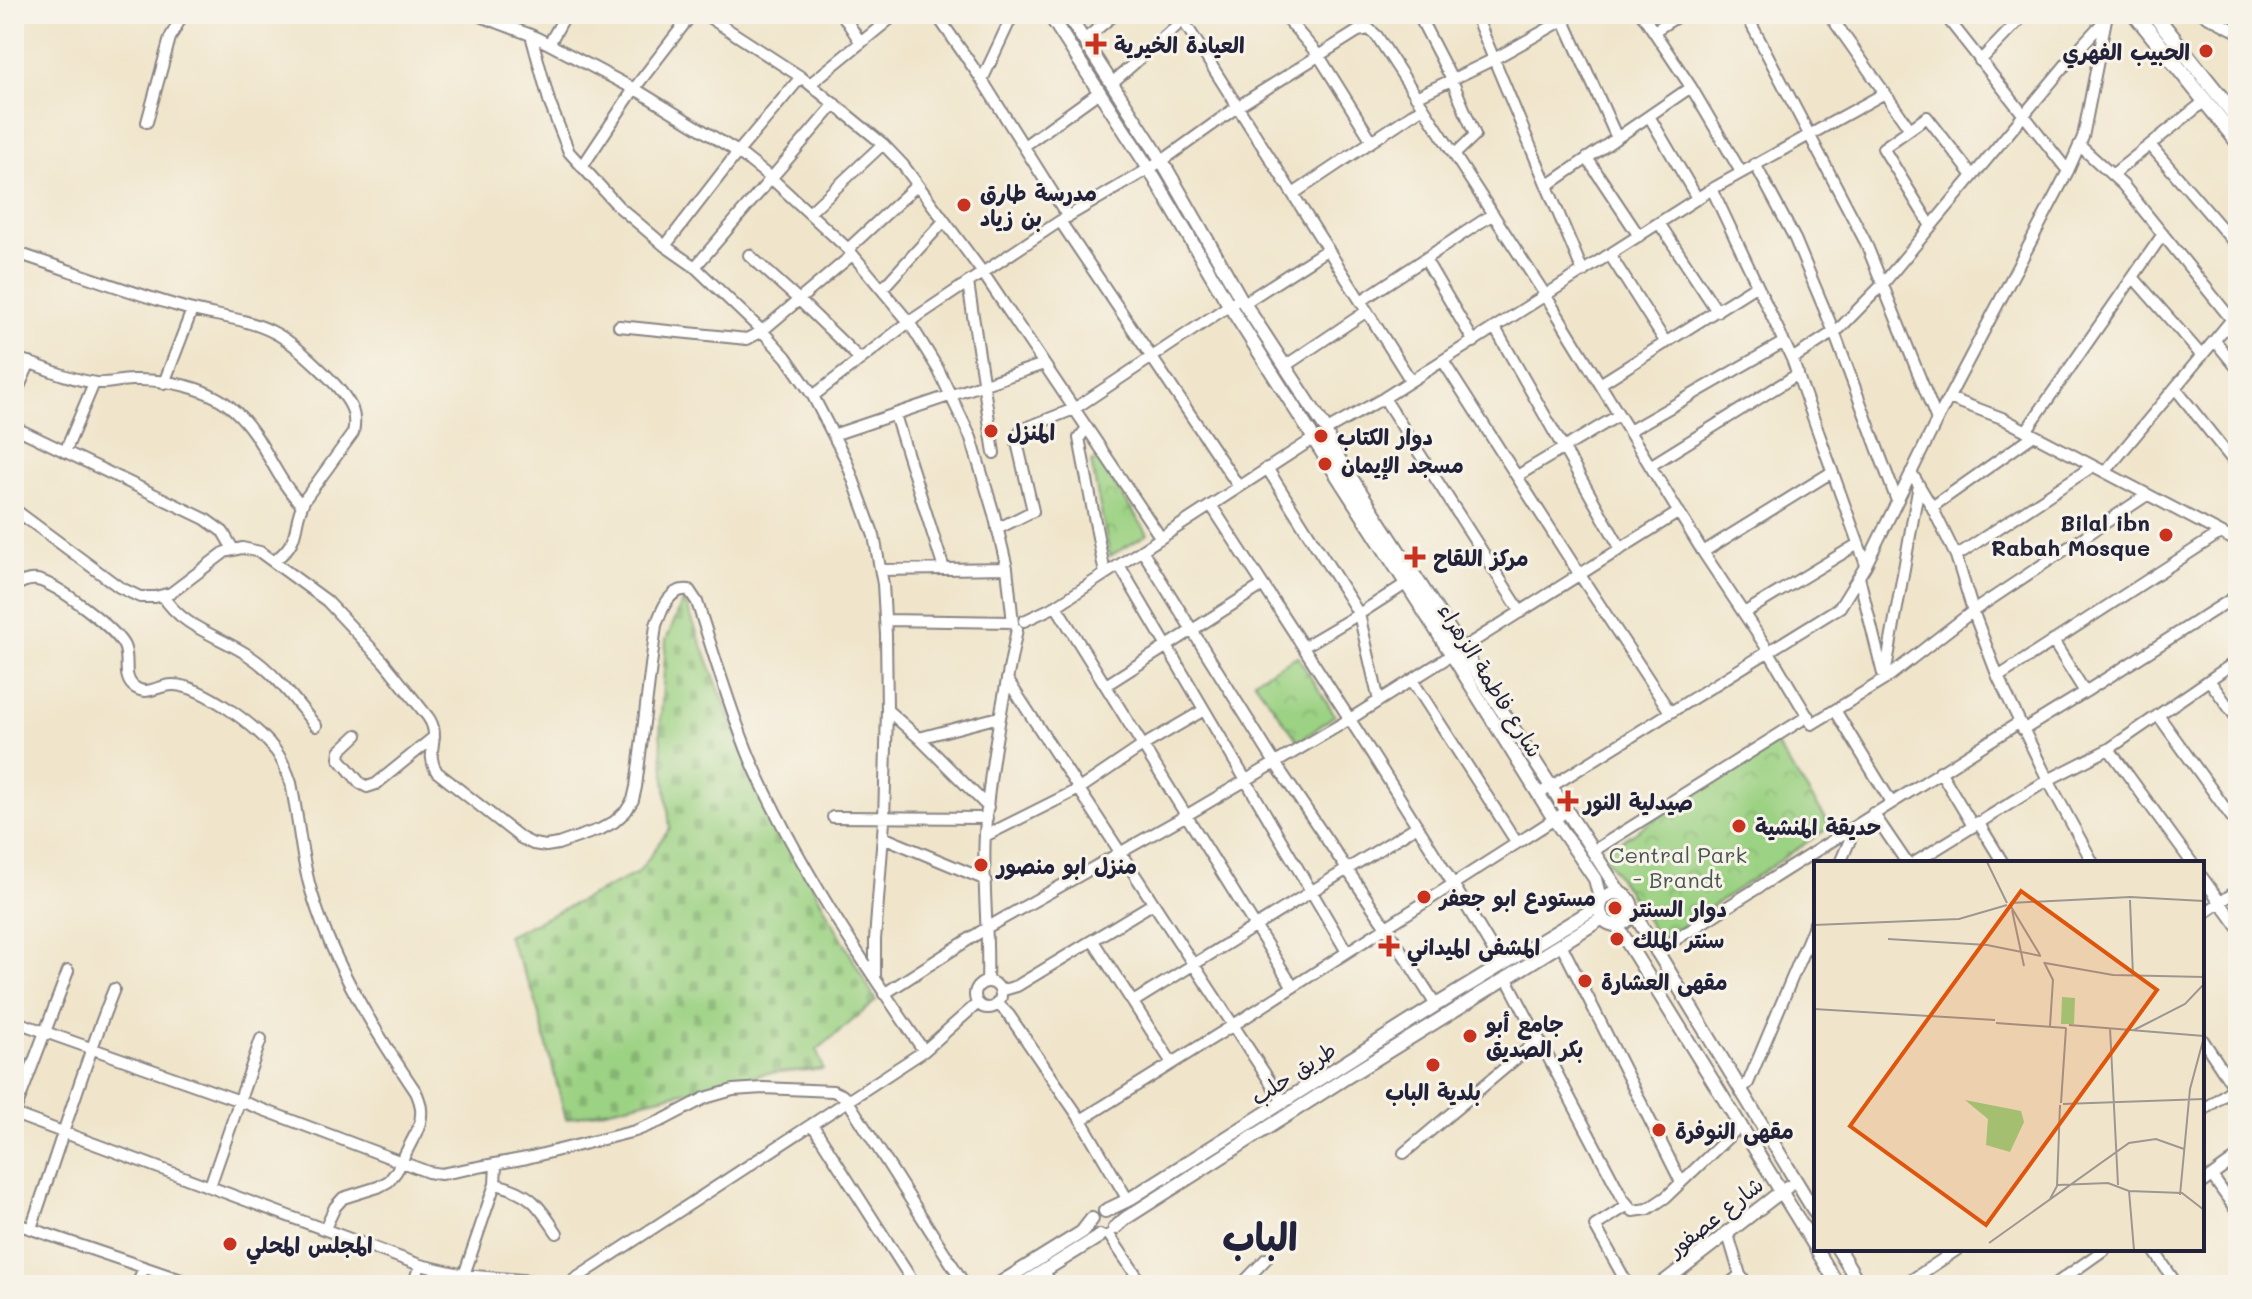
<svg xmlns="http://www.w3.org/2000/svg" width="2252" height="1299" font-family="Mali,'Playpen Sans Arabic',sans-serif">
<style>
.cemetery{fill:url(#cemetery-stones);stroke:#5f7a5f;stroke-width:2}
.park{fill:url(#park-crowns);stroke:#5f7a5f;stroke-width:2}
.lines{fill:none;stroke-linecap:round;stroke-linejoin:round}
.minor-casing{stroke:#898483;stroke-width:14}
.major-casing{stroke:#898483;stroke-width:16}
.highway-casing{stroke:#898483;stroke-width:18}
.minor{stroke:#fff;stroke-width:10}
.major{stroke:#fff;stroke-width:12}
.highway{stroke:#fff;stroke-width:14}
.poi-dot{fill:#c8321e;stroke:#f7f3e8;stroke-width:3}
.labels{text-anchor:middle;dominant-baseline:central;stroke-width:6;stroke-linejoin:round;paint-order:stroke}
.poi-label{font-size:22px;font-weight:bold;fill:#22223b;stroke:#f7f3e8;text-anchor:start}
.street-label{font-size:22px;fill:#22223b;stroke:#f7f3e8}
.park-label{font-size:22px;fill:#475751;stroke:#f7f3e8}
.town-label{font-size:38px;font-weight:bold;fill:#22223b;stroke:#f7f3e8}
.inset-road{fill:none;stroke:#9e9791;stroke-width:2}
.view{fill:#de560e;fill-opacity:0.15;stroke:#de560e;stroke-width:4}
.inset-edge{fill:none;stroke:#22223b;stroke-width:4}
</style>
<defs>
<pattern id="cemetery-stones" width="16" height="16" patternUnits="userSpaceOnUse" patternTransform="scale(2)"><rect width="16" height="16" fill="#9cd283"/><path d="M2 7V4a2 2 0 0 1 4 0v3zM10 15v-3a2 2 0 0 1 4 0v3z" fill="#86b472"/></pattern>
<pattern id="park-crowns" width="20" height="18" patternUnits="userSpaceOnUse" patternTransform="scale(2)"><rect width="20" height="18" fill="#9cd283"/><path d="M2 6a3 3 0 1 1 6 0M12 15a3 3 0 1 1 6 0" fill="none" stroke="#86b472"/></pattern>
</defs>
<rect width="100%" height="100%" fill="#f7f3e8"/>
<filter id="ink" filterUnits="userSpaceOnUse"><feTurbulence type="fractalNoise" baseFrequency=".0125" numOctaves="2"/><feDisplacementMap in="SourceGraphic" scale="16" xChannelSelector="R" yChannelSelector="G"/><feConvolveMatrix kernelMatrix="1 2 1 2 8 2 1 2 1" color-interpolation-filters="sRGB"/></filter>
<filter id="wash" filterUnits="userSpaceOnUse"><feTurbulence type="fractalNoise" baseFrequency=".006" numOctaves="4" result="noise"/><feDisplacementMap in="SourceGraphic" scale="32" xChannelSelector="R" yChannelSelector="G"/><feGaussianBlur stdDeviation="1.8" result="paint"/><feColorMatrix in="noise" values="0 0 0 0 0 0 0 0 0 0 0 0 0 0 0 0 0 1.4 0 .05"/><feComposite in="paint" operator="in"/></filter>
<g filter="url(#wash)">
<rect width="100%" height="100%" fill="#f0e5cb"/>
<path class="cemetery" d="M684,599l69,178 123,224 -59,49 6,19 -57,4 -200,46 -32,-124 -27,-59 131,-63 32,-45 -10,-95 6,-93z"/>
<path class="park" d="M1098,460l50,74 -38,22 -19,-94z
M1297,656l38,59 -36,27 -45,-62z
M1774,742l57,84 -171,115 -57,-88z"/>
</g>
<g filter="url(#ink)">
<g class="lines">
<g class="minor-casing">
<path id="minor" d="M475,14l56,21 18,9 91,48 98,60 33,26 77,71 61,73 29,47 33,69 23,76 13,54 6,55
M704,14l97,63 82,67 20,21 80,108 178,265
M842,14l19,29
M936,14l46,66 86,137
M1179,14l232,367
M1283,14l36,42 53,85
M1418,14l33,64 24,57 -21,20
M1475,14l108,258
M1561,14l56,124
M1642,14l49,73 50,85
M1746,14l119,227 72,179
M1829,14l81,115
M1944,14l124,157
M2203,14l35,18
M1654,31l27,-17
M531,35l19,69 19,48 49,54 47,40 30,21 67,64 24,26 27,39 33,64 28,76 9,48 3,51 1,75 -3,111 -9,119v38
M1084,40l31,-26
M549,44l17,-30
M1980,61l45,-47
M982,80l31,-66
M1112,83l78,-69
M810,84l86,-70
M1416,97l78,-38 80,-45
M1649,116l48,82
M147,122l23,-84 13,-24
M2079,145l44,40 109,135
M2150,145l88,102
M1024,146l75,-54
M1587,158l52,78
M1755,164l40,75 39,93 63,169
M582,167l52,-78 58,-75
M2112,175l93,-74
M1547,186l144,-99
M1712,189l80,170 74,206
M1293,194l130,-87
M809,213l74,-69
M1060,221l179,266
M1659,223l58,88
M1931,226l-48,-78 44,-31 46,59
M665,246l73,-94 63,-75
M848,249l69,-64
M14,252c55,18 109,38 164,54 31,10 66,11 95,26 21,10 70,55 79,77 3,8 3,15 1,24l-48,66c-14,26 -2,41 -31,62
M749,255l50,45 61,59
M1610,255l56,88
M1425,259l49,83
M695,267l140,-163
M2133,277l69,79
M968,283l26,170
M882,289l62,-68
M1361,301l132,-87
M1244,303l84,-54
M619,326l128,13 15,-8 90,-76
M1495,328l126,221
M2215,341l23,28
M14,357c26,9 54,22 82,26 12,1 24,-3 36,-3 34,-1 78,7 103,31 29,26 39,67 67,94
M1792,359l48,-31 42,-43 201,-241 22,-24
M1443,361l137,214 90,137
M1285,366l82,-55
M164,383l28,-73
M1600,384l157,-99
M2175,388l63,79
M813,396l96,-74 151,-101 102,-60 75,-54 121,-76 11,-2 8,7 169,260 157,256 65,98 44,74 23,-14 56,92
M14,398l16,-36
M1384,398l137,214
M1949,398l53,20 236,124
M895,415l49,154
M14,427l191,92 18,13 10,17
M1087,428l-8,10 26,136
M1327,430l57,-32 328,-209 173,-96
M1629,431l155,-89
M2026,431l137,-197
M833,435l211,-71
M65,452l29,-69
M1650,466l148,-92
M1267,468l92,146 48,-31
M1911,472l21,35 24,49 17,55 25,66 50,103 45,83
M2105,472l133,-160
M1517,476l102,-61
M1211,505c99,152 198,303 290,459
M1932,507l102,-72
M14,509l105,78 21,10h15l16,-4 54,-41 17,-4 18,4 67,49 57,61 44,55c15,21 -5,34 9,55l84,66 12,6 13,2 12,-2 43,-15 13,-7 12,-11 7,-11 3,-13 20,-162c6,-15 13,-38 33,-35l8,12c17,52 32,105 53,156 45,104 110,200 174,293
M997,529l36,-18 -17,-73 5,-8 53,-21 162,-108
M1142,550l133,213 111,164 50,78
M1703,552l129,-80
M1956,556l137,-90
M1119,565l228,387
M881,570l126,-2
M1859,577l24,97
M14,587c7,-5 14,-8 23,-7 19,3 78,48 87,66 6,13 -2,30 9,40 14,12 26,-2 41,-1 29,1 84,42 101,65 8,10 12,21 16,33 8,38 10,78 22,114 22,71 62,134 103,195 6,13 7,23 2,37l-22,43 -7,9 -11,6 -35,11 -8,9 -10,21
M163,596c20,32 55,39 85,59 28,18 47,46 68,71
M1056,606l237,381
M1744,613l114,-69
M886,620l127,2
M1024,621l32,-15 257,-167
M2053,641l32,51 153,-97
M1303,647l56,-33 20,87
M1998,677l222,-144
M1007,679l277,424
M1412,680l105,163
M1884,680l35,-195
M2209,680l29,40
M1106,685l157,-100
M887,710l32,28 69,69
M1835,710l49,-30 89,-69 174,-116
M2158,715l80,111
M2023,730l62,-38
M357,735l-17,16 -1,7 21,25 7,4 9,-3 58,-47
M919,738l80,-21
M2109,749l83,114
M1940,771l33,55
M1539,794l301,-187 26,-42 71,-145 131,-249 15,-34 24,-123
M1873,813l34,50
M833,817l154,1
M1978,822l25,41
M985,836l94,-47 65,-44 60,-35
M883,837l103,43
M1593,851l215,-135
M1840,863l16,-37
M1914,863l134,-83 61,-31 129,-89
M2202,877l36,50
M2202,915l36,-25
M1808,940l8,15
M1093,941l79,122
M1561,944l120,238
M1656,952l364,-230
M14,960l1,-4
M68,971l-54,143 406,151 44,10 104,9
M1506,977l117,222 10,12 15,-2 18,-12 75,-72
M987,981c2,-49 -5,-98 -2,-147 4,-69 19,-138 32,-205
M975 995a13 13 0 1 1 26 0a13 13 0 1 1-26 0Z
M1000,991l17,-5 135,-82
M884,994l104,-67 199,-112 163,-96 329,-207
M1133,1002l284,-176
M997,1003l12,12 72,105 47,80
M14,1021l226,80 188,71 13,2 86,-16 108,-27 28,-11 42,-22 28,-8 30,-2 70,3 9,4 6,6 117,184
M2202,1039l36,54
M1740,1090l8,-7 68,-162
M2202,1111l36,-26
M1081,1120l151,-94 335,-215
M812,1124l103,161
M1404,1153l134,-113
M2212,1176l26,37
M2202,1183l36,-26
M495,1184c35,8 43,20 62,49
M210,1186l51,-147
M1628,1205l-33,21 33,59
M14,1223l182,62
M31,1228c28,-80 52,-161 83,-239
M1727,1231l13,44 8,10
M1109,1235l34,50
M2153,1249l24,36
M1044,1270l7,15
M464,1275l31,-91 1,-19
M137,1285l7,-18
M413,1285l7,-20
M566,1285l358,-234 54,-48
M1241,1285l25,-26
M1728,1285l12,-10
M1904,1285l54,-36
M2054,1285l51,-36"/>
</g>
<g class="major-casing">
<path id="major" d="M1049,14l100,155 80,136 82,129
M1067,14l95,147 78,136 84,129
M1328,437l4,11 288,445
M1314,440l138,215 102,164 41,60 6,23
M1600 909a16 16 0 1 1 32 0a16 16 0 1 1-32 0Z
M1632,910l184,304
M1616,924l200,324
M1105,1211l23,-11 308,-195 164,-100
M1115,1228l11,-10 221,-141 256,-159
M1816,1249l22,36
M1838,1249l22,36
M997,1285l85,-53 10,-13
M1021,1285l79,-49
M1660,1285l127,-98"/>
</g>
<g class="highway-casing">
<path id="highway" d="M2135,14l103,128
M2154,14l84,105"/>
</g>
<use href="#minor" class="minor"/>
<use href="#major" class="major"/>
<use href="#highway" class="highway"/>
</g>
</g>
<g class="poi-dot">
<path d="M1092 32h8v8h8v8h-8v8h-8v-8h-8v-8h8z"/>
<circle cx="2206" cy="51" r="8"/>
<circle cx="964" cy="205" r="8"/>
<circle cx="991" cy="431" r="8"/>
<circle cx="1321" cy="436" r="8"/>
<circle cx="1325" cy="464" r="8"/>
<circle cx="2166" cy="535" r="8"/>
<path d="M1411 545h8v8h8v8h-8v8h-8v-8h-8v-8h8z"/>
<path d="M1564 789h8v8h8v8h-8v8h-8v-8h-8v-8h8z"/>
<circle cx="1739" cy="826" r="8"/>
<circle cx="981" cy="865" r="8"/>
<circle cx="1424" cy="897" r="8"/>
<circle cx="1615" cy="908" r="8"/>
<circle cx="1617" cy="939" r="8"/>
<path d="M1385 934h8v8h8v8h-8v8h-8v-8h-8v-8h8z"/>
<circle cx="1585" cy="981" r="8"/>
<circle cx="1470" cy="1036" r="8"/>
<circle cx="1433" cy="1065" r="8"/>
<circle cx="1659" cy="1130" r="8"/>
<circle cx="230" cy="1244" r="8"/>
</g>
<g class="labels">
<g class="poi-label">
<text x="1114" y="44">العيادة الخيرية</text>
<text x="2190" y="51" text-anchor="end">الحبيب الفهري</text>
<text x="980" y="192">مدرسة طارق<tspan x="980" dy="25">بن زياد</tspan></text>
<text x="1007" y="431">المنزل</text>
<text x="1337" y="436">دوار الكتاب</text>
<text x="1341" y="464">مسجد الإيمان</text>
<text x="2150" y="522" text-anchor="end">Bilal ibn<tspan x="2150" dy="25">Rabah Mosque</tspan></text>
<text x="1433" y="557">مركز اللقاح</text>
<text x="1584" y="801">صيدلية النور</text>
<text x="1755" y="826">حديقة المنشية</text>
<text x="997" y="865">منزل ابو منصور</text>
<text x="1440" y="897">مستودع ابو جعفر</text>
<text x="1631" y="908">دوار السنتر</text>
<text x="1633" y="939">سنتر الملك</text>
<text x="1407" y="946">المشفى الميداني</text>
<text x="1601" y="981">مقهى العشارة</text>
<text x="1486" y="1023">جامع أبو<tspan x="1486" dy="25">بكر الصديق</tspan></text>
<text x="1433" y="1091" text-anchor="middle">بلدية الباب</text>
<text x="1675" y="1130">مقهى النوفرة</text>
<text x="246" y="1244">المجلس المحلي</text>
</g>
<g class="street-label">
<text transform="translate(1491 680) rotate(58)">شارع فاطمة الزهراء</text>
<text transform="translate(1293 1073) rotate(-33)">طريق حلب</text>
<text transform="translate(1715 1216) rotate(-38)">شارع عصفور</text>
</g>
<g class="park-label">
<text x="1678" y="854">Central Park<tspan x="1678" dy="25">- Brandt</tspan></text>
</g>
<g class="town-label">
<text x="1260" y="1236">الباب</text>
</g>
</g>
<g transform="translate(1814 861)">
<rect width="390" height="390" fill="#f0e5cb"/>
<path d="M151,239l56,11 3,11 -14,30 -24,-7 2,-26z" fill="#9cd283"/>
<path d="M248,136l13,1 -1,26h-13z" fill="#9cd283"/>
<path class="inset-road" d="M173,1l20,41M316,39l3,76M196,42l120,-6 74,4M196,44l30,50M198,49l12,56M0,64l145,-6 48,-14M74,78l99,6 54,11M230,101l9,18 -3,46M231,102l68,12 91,2M0,148l181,11M182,162l70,5M255,164l135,11M296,167l8,157M320,169l51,-26 19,-20M247,242l5,-75M249,243l141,-5M244,324l50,-2 21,8 53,2 22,17M315,330l5,59M366,334l10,-106 14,-52M236,338l7,-13 3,-81M175,382l140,-100 27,-4 28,10"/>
<path class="view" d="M207,30l136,99 -171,235 -136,-99z"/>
<rect width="390" height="390" class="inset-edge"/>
</g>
<rect width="2252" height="1299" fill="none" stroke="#f7f3e8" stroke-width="48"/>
</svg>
